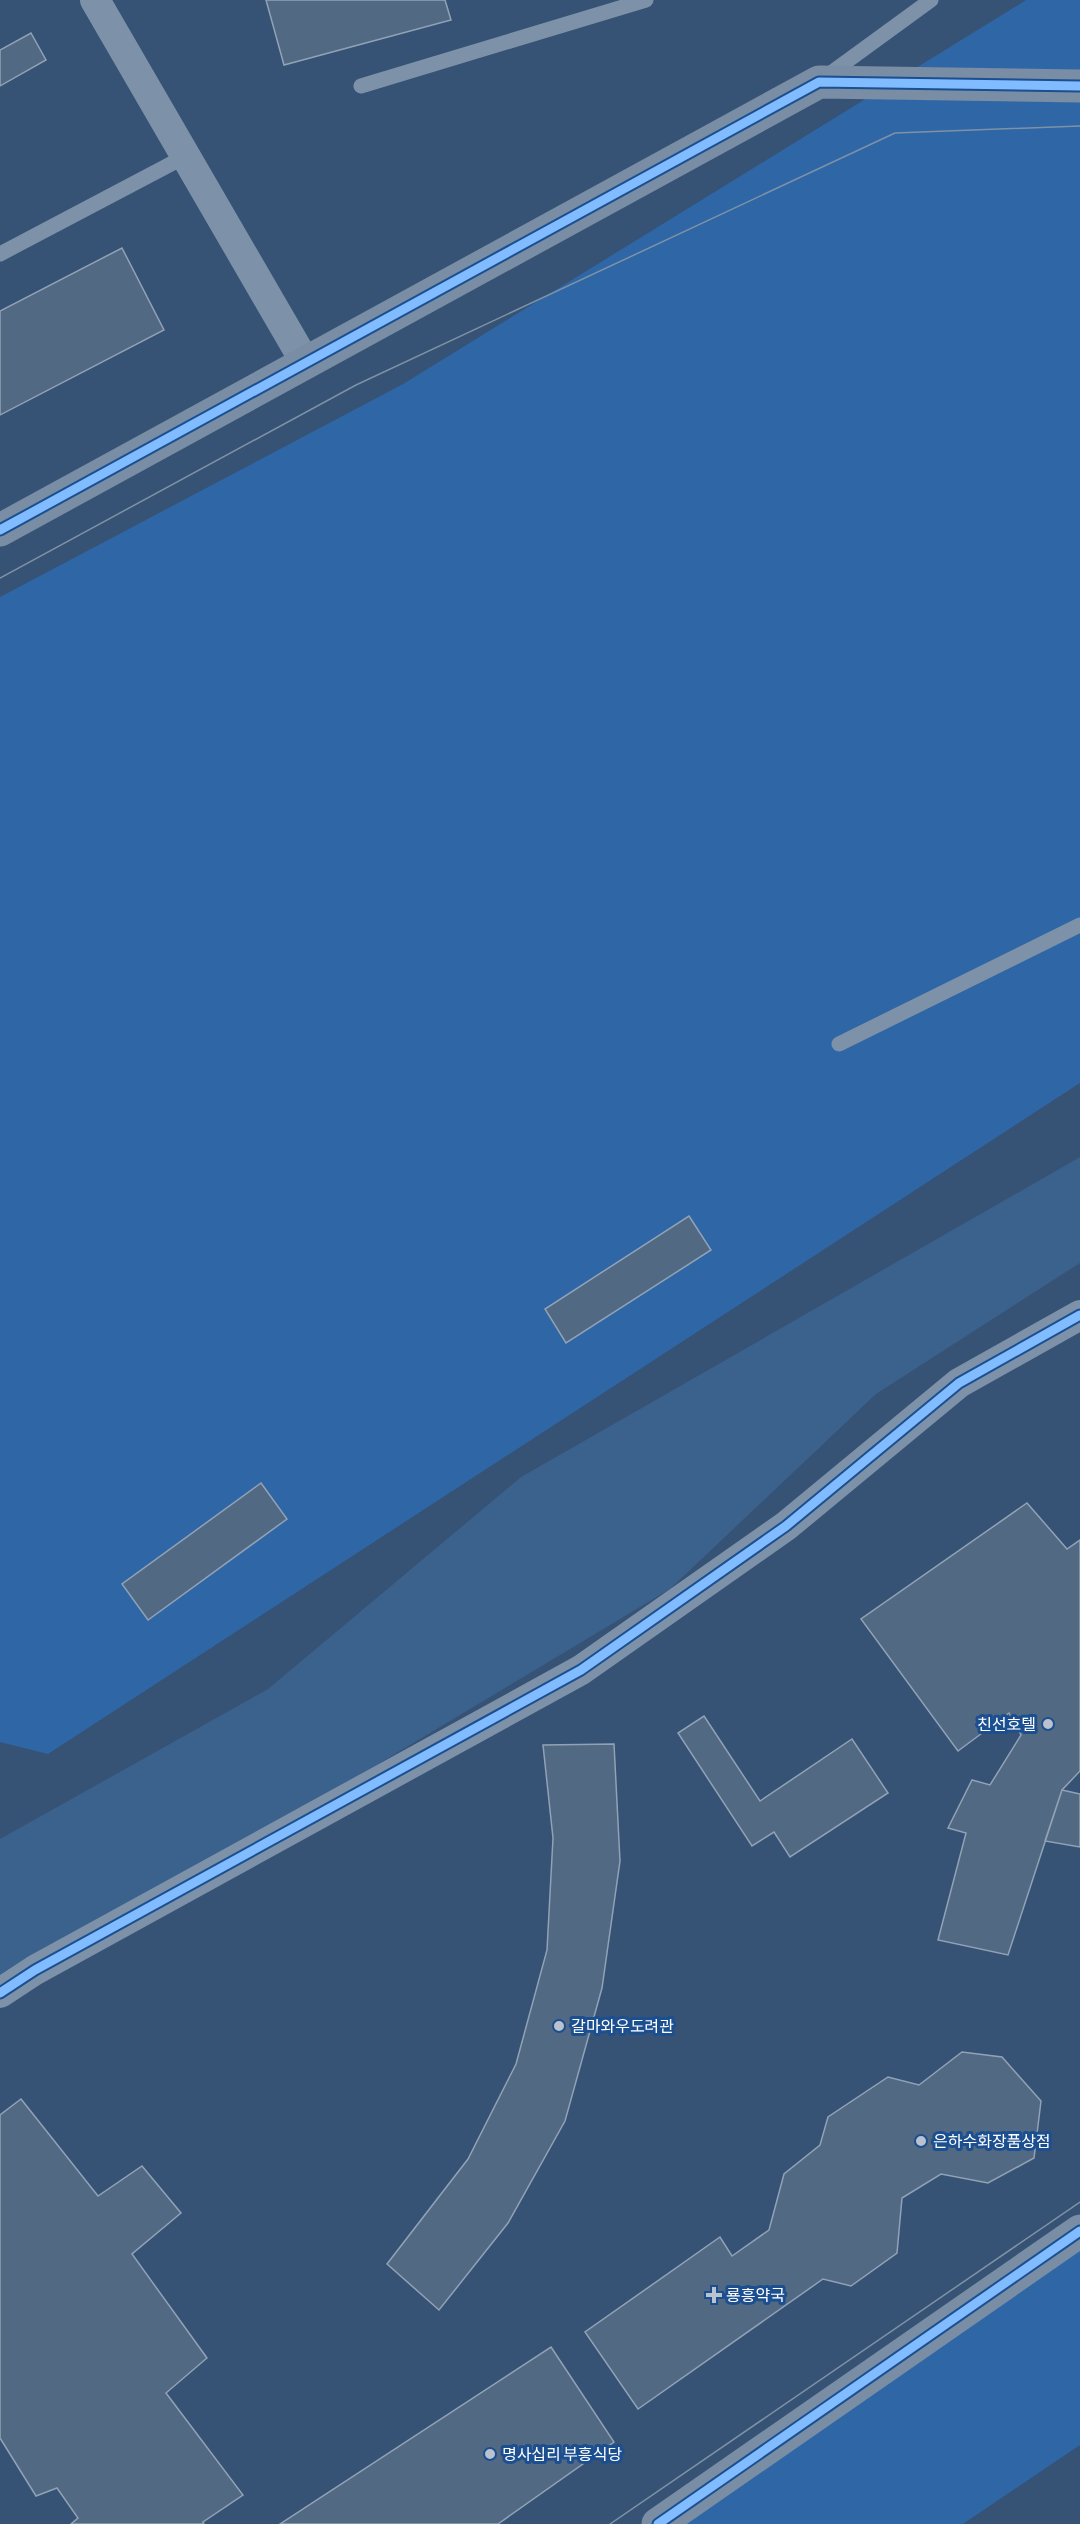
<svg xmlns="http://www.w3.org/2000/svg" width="1080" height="2524" font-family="'Asap Condensed','Noto Sans KR',sans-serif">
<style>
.green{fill:#2f66a5}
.water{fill:#3b618d}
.building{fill:#526984;stroke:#92a2b6;stroke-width:1.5}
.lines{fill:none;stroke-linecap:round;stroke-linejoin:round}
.lane{stroke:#7d92a8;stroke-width:15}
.street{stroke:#7d92a8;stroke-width:30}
.secondary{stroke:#798da4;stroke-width:33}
.tram{stroke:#7e92a7;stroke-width:1.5}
.cycleway-casing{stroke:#1b4f8f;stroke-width:13}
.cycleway{stroke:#80bcff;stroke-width:9}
.poi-dot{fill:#b9c2ce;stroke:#1b4f8f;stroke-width:2}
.labels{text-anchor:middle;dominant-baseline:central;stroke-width:6;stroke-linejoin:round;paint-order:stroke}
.poi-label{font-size:16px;fill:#fff;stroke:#1b4f8f;text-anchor:start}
</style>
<rect width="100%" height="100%" fill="#365274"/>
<path class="green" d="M1026,0h54v1083l-1032,671 -48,-12v-1145l403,-213z
M1080,2231v214l-117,79h-305z"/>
<path class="water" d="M1080,1157v106l-204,131 -206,195 -670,402v-152l268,-150 253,-212z"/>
<path class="building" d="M266,0h179l6,20 -167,45z
M31,33l15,27 -46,26v-36z
M122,248l42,82 -164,85v-104z
M689,1216l22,34 -145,93 -21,-34z
M261,1483l26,36 -139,101 -26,-36z
M1027,1503l40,46 13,-9v231l-18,19 -54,165 -70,-15 28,-107 -18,-5 24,-48 18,5 31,-50 -12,-22 -51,38 -97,-132z
M704,1716l56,85 92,-62 36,54 -98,64 -16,-25 -22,14 -74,-113z
M614,1744l6,117 -18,127 -37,133 -57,102 -69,87 -52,-46 81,-105 48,-95 31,-114 6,-112 -10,-93z
M1062,1790l18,4v53l-35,-6z
M962,2052l40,5 39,44 -7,57 -46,25 -47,-9 -39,24 -5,55 -46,33 -28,-7 -185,130 -53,-77 135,-95 12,19 37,-26 15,-56 36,-29 8,-28 60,-40 31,8z
M21,2099l77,97 44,-30 39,47 -49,41 75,104 -41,35 77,102 -40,27 1,2h-133l7,-6 -21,-30 -21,8 -36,-58v-323z
M551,2347l63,95 -116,82h-218z"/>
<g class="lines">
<path class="lane" d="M824,78l107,-78
M361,86l285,-86
M0,254l186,-98
M839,1044l241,-119"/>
<path class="street" d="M95,0l210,362
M0,1993l35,-23 546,-300 205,-144 173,-143 121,-68"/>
<path class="secondary" d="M0,530l819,-448 261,4
M658,2524l422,-293"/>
<path class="tram" d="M0,578l356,-193 539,-252 185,-7
M610,2524l470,-322"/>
<g class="cycleway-casing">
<path id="cycleway" d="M0,530l819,-448 261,4
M0,1993l35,-23 546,-300 205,-144 173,-143 121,-68
M658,2524l422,-293"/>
</g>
<use href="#cycleway" class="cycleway"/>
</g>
<g class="poi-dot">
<circle cx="1048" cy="1724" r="6"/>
<circle cx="559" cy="2026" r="6"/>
<circle cx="921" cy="2141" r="6"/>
<path d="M711 2286h6v6h6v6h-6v6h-6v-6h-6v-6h6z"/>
<circle cx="490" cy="2454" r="6"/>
</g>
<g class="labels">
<g class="poi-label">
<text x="1036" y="1724" text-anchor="end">친선호텔</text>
<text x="571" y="2026">갈마와우도려관</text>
<text x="933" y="2141">은하수화장품상점</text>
<text x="726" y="2295">룡흥약국</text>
<text x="502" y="2454">명사십리 부흥식당</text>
</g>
</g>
</svg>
